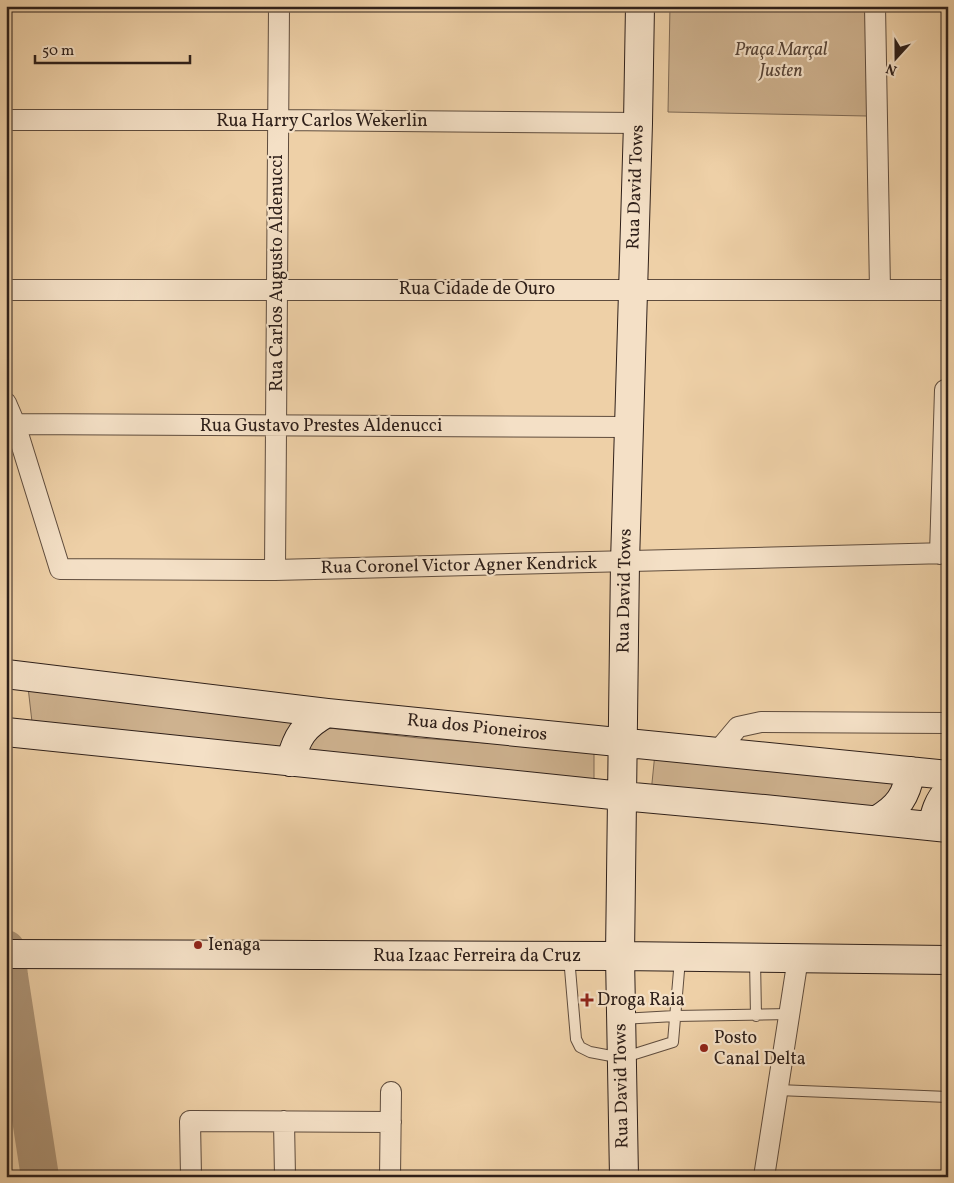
<svg xmlns="http://www.w3.org/2000/svg" width="954" height="1183" font-family="Vollkorn,serif">
<style>
.green{fill:#ceb28f;stroke:#7e6954}
.lines{fill:none;stroke-linecap:round;stroke-linejoin:round}
.river{stroke:#ad9477;stroke-width:38}
.lane-casing{stroke:#5f4c3d;stroke-width:12}
.street-casing{stroke:#5f4c3d;stroke-width:22}
.secondary-casing{stroke:#2f201a;stroke-width:30}
.lane{stroke:#f4e0c6;stroke-width:10}
.street{stroke:#f4e0c6;stroke-width:20}
.secondary{stroke:#f4e0c6;stroke-width:28}
.poi-dot{fill:#8f2418;stroke:#f4e0c6;stroke-width:2}
.labels{text-anchor:middle;dominant-baseline:central;stroke-width:4.5;stroke-linejoin:round;paint-order:stroke}
.park-label{font-size:18px;font-style:italic;fill:#574437;stroke:#f4e0c6}
.street-label{font-size:18px;fill:#2f201a;stroke:#f4e0c6}
.poi-label{font-size:18px;fill:#2f201a;stroke:#f4e0c6;text-anchor:start}
</style>
<rect width="100%" height="100%" fill="#eed0a7"/>
<filter id="stains"><feTurbulence type="fractalNoise" baseFrequency=".004" numOctaves="4"/><feColorMatrix values="0 0 0 0 .2 0 0 0 0 .09 0 0 0 0 .02 0 0 0 .5 -.17"/></filter>
<radialGradient id="worn" r=".72"><stop offset=".6" stop-color="#630" stop-opacity="0"/><stop offset="1" stop-color="#630" stop-opacity=".3"/></radialGradient>
<path class="green" d="M670,6h199l-2,110 -199,-4z
M28,687l269,32 -15,33 -250,-30z
M320,727l99,11 175,13v34l-293,-33z
M655,753l243,28 -13,27 -234,-15z"/>
<g class="lines">
<path class="river" d="M6,949l3,27 31,201"/>
<g class="lane-casing">
<path id="lane" d="M569,957l7,82 4,8 10,5 32,6 51,-16 7,-83
M755,959l1,57
M621,1019l54,-3 115,-2
M778,1090l170,7"/>
</g>
<g class="street-casing">
<path id="street" d="M875,6l5,284
M6,120h272l360,3
M6,290h942
M6,403l9,21 45,145 215,1 673,-17
M15,424l613,3
M940,554l5,-164
M275,570l4,-564
M717,752l21,-25 23,-5 187,1
M284,1121l1,56
M191,1177l-1,-56 201,1
M390,1177l1,-85
M764,1177l34,-219"/>
</g>
<g class="secondary-casing">
<path id="secondary" d="M6,674l321,39 621,62
M6,732l616,64 142,13 184,19
M290,762c7,-25 13,-36 37,-49
M877,820c22,-13 29,-24 34,-49
M932,826c3,-13 6,-25 16,-35
M6,954l614,2 328,4
M624,1177l-4,-221 5,-394 13,-439 2,-117"/>
</g>
<use href="#lane" class="lane"/>
<use href="#street" class="street"/>
<use href="#secondary" class="secondary"/>
</g>
<g class="poi-dot">
<circle cx="198" cy="945" r="5"/>
<path d="M584.5 992.5h5v5h5v5h-5v5h-5v-5h-5v-5h5z"/>
<circle cx="704" cy="1048" r="5"/>
</g>
<g class="labels">
<g class="park-label">
<text x="781" y="50">Praça Marçal<tspan x="781" dy="21">Justen</tspan></text>
</g>
<g class="street-label">
<text x="322" y="121">Rua Harry Carlos Wekerlin</text>
<text transform="translate(636 187) rotate(-88)">Rua David Tows</text>
<text transform="translate(277 273) rotate(-90)">Rua Carlos Augusto Aldenucci</text>
<text x="477" y="289">Rua Cidade de Ouro</text>
<text x="321" y="426">Rua Gustavo Prestes Aldenucci</text>
<text transform="translate(459 566) rotate(-1)">Rua Coronel Victor Agner Kendrick</text>
<text transform="translate(625 591) rotate(-89)">Rua David Tows</text>
<text transform="translate(477 728) rotate(6)">Rua dos Pioneiros</text>
<text x="477" y="956">Rua Izaac Ferreira da Cruz</text>
<text transform="translate(622 1086) rotate(-91)">Rua David Tows</text>
</g>
<g class="poi-label">
<text x="208" y="945">Ienaga</text>
<text x="597" y="1000">Droga Raia</text>
<text x="714" y="1038">Posto<tspan x="714" dy="21">Canal Delta</tspan></text>
</g>
</g>
<rect width="954" height="1183" fill="none" stroke="#eed0a7" stroke-width="25"/>
<rect x="8" y="8" width="939" height="1168" fill="none" stroke="#2f201a" stroke-width="2.5"/>
<rect x="12" y="12" width="929" height="1158" fill="none" stroke="#2f201a"/>
<g transform="translate(896 58) rotate(201)" stroke="#f4e0c6" stroke-width="4" paint-order="stroke">
<path d="M0-4L9 19L0 12L-9 19Z" fill="#2f201a"/>
<text y="-8" font-size="14" font-weight="bold" text-anchor="middle" fill="#2f201a">N</text>
</g>
<path d="M35 55v8h155v-8" fill="none" stroke="#2f201a" stroke-width="2.5"/>
<text x="42" y="55" font-size="15" fill="#2f201a" stroke="#f4e0c6" stroke-width="4" paint-order="stroke">50 m</text>
<rect width="100%" height="100%" filter="url(#stains)"/>
<rect width="100%" height="100%" fill="url(#worn)"/>
</svg>
